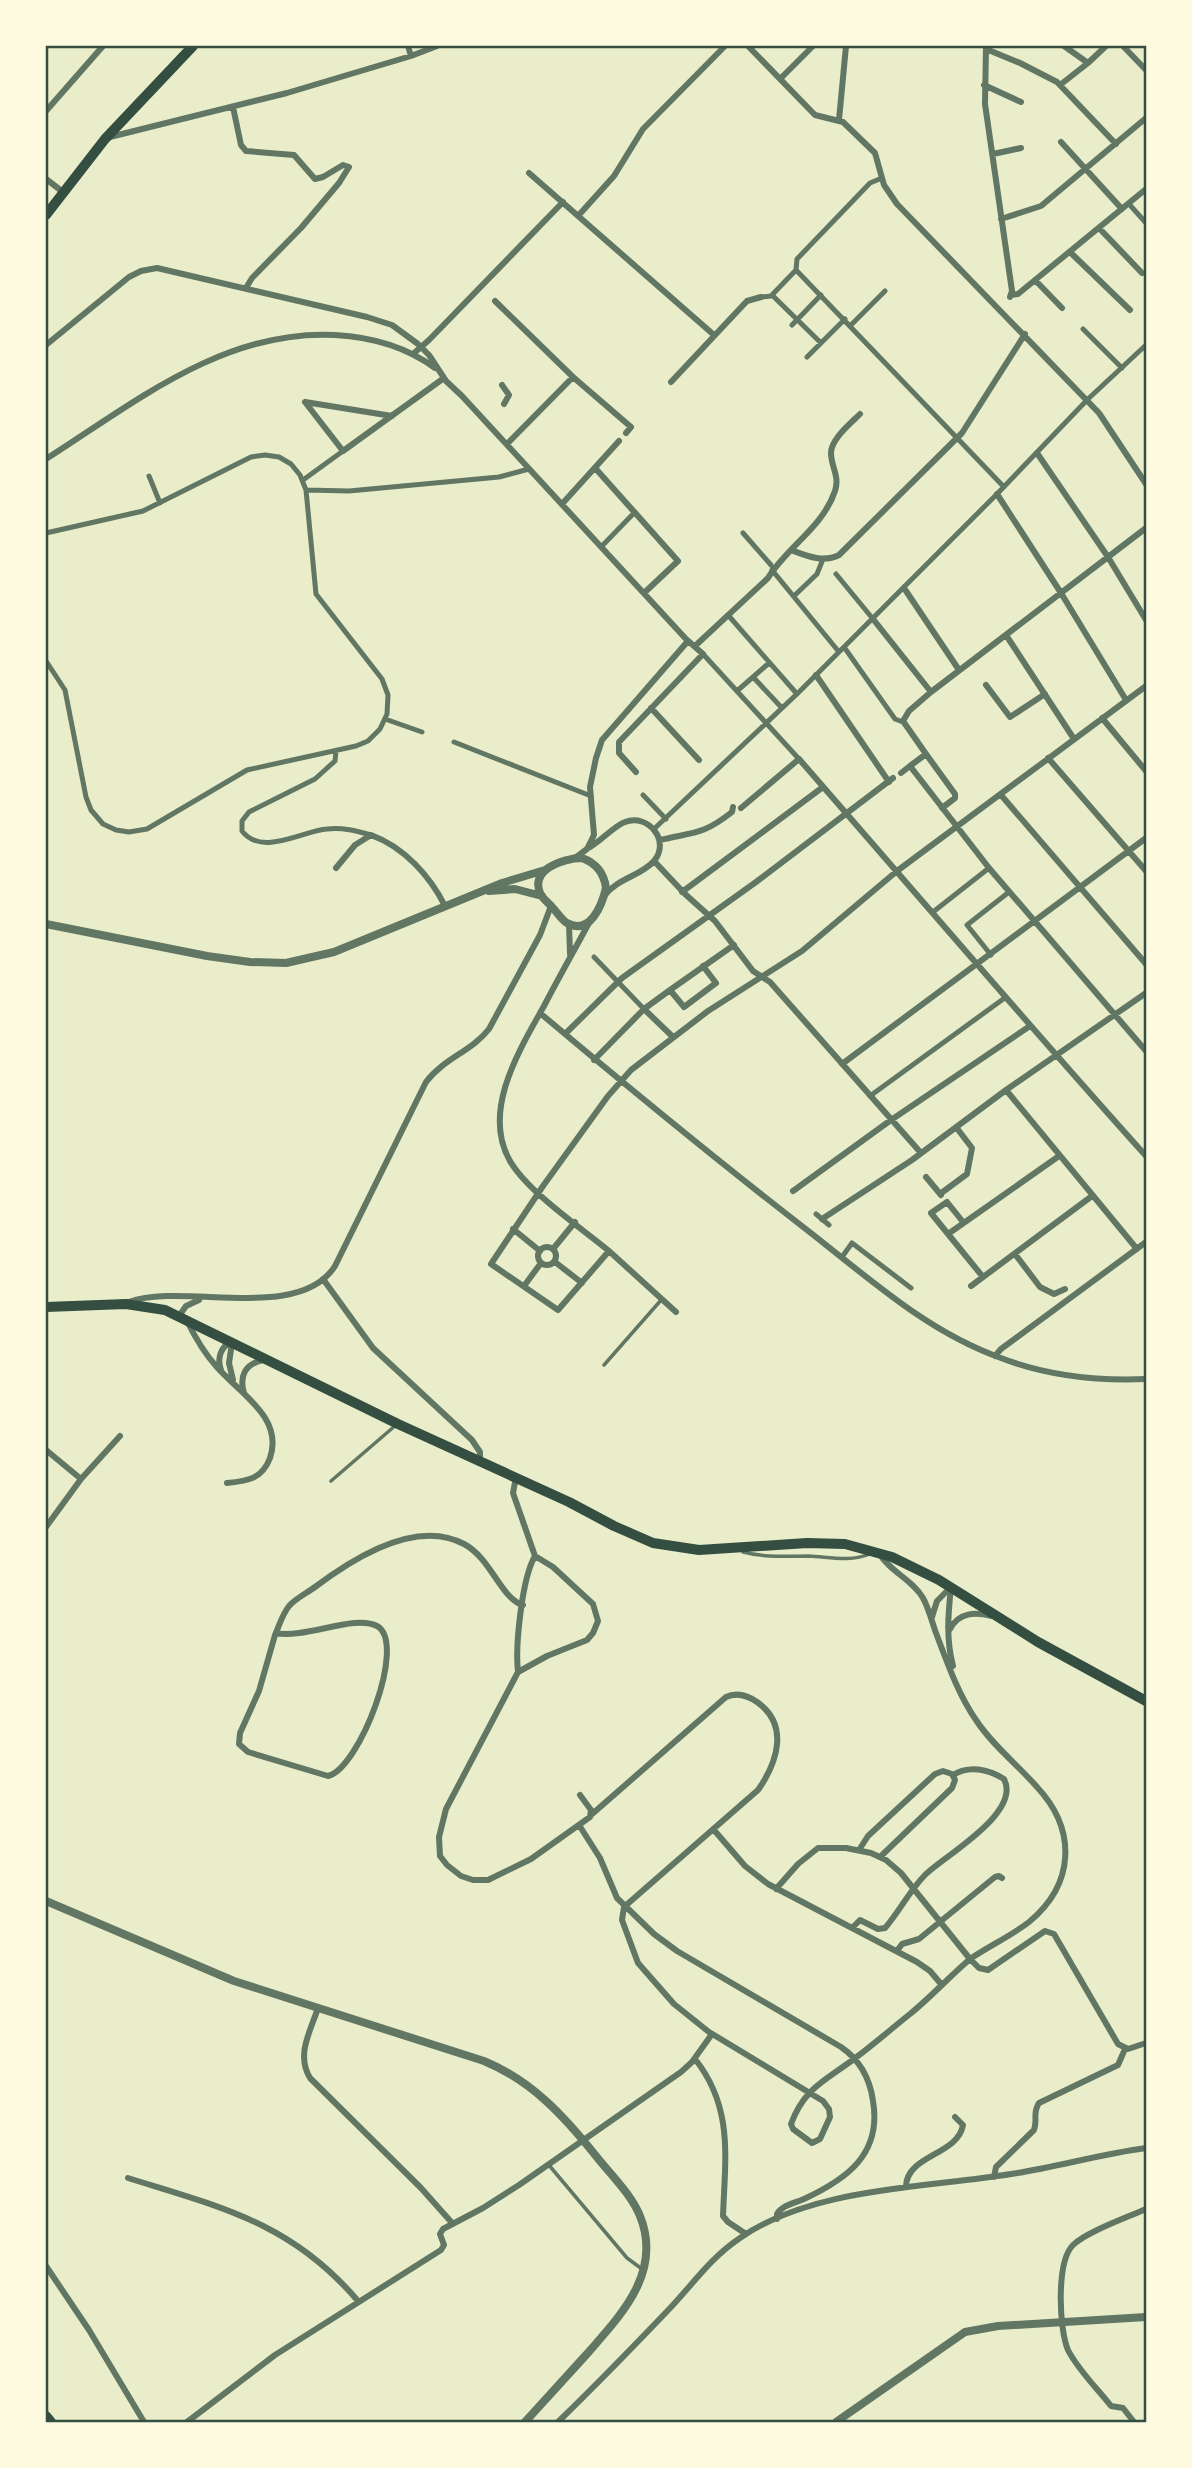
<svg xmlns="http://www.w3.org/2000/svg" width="1192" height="2468" font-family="'Fira Sans',sans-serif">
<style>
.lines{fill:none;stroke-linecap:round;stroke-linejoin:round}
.service{stroke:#617663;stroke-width:3.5}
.pedestrian{stroke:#617663;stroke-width:5}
.minor{stroke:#617663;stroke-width:6}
.tertiary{stroke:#617663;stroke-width:8}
.secondary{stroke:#344e41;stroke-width:10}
.primary{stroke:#344e41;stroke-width:10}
.neatline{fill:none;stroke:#344e41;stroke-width:2.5}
</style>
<rect width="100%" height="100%" fill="#e9edc9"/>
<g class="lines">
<path class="service" d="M604,1365l58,-66
M331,1481l65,-56
M743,1552c23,6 43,4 66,4 21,1 41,6 61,-2
M548,2164l79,94 15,11"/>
<path class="pedestrian" d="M1129,204l17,19
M796,270l1,-11 73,-76 12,-5
M772,295l49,48
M761,297l10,-1 25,-26 208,217
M792,325l29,-30
M851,325l34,-34
M1083,329l39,39
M807,357l38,-38
M149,476l11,27
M303,480l40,-29
M306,490l43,1 150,-14 30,-8
M46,533l97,-22 108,-54 14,-2 14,2 12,7 9,11 6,15 10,104 66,85 6,16 -1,19 -7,15 -12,12 -12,5 -109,24 -100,59 -18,3 -13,-2 -13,-6 -12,-14 -5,-13 -21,-107 -19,-29
M743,533l28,32
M601,547l34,-35
M772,570l67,82
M836,574l37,45
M794,596l23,-22 6,-15
M728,615l69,79
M844,647l51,72 8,3
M703,654l96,105
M753,677l29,31
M737,691l32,-28
M385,719l37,13
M454,742l137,54
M336,751l-1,10 -20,18 -66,33 -7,9v10c20,26 60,0 85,-2 15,-2 30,2 44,6
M643,795l23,24
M654,829l145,-137 198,-198 91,-95 58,-54
M933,912l56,-44
M991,955l-24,-30 42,-33
M594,957l50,52
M870,1096l136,-99
M816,1214l13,11
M842,1257l10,-14 59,45"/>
<path class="minor" d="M408,46l3,10
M748,46l67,69 28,7 32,31 9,32 13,19 202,209 47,71
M986,46l-1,58 27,187 -2,6
M1064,46l24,17
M1123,46l23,24
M986,49l34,14 37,19 59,62
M780,79l33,-33
M984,85l37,17
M1060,85l28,-22 18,-17
M233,107l8,38 5,6 48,4 21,24 8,-2 20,-12 6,2 -10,16 -38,45 -49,50 -6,10
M46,111l57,-65
M839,120l7,-74
M110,137l177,-44 124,-37 26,-10
M1061,142l61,67
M993,154l28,-6
M529,173l185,162
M46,179l17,13
M578,216l36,-40 29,-47 82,-83
M1001,219l40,-13 105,-88
M1099,228l43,45
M1070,252l60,58
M1035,280l27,28
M1011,295l7,-1 128,-105
M495,301l78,76 58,50 -5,6
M46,345l83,-68 12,-6 16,-3 210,49 25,8 26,19 11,11 17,26 16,15 224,243 17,15 -84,88v11l17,19
M413,354l16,-14 134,-138
M671,382l76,-81 14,-4
M502,385l7,10 -5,9
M305,402l38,49 101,-73
M305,402l87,14
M507,444l66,-67
M1037,453l71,104 38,63
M46,459c88,-56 178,-130 289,-124 37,2 70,11 100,33
M596,469l82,92 -34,32
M997,494l64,99 65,107
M562,504l57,-63
M1146,528l-215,164 -22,19 -6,10 23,33 -16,12 79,102 157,183
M791,550c16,6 32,13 48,5l123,-122 63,-99
M904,588l55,82
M873,619l58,73
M1006,635l68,104
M695,646l73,-68c19,-31 55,-51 67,-87 5,-15 -4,-24 -4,-38 0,-14 20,-30 29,-39
M816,675l73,107
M986,685l24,32 35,-23
M651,708l48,52
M1102,718l44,53
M926,754l29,40v4l-13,10
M1048,758l98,113
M901,773l9,-7
M1001,795l145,169
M741,808l58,-49c116,133 230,267 347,397
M660,840c34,-8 43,-5 72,-28l1,-5
M590,847c11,-6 24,-21 35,-25 23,-9 46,19 29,39 -13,15 -36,17 -49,34
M575,858l12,-9 7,-14 -4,-48 6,-29 6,-18 86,-99
M654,861l31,33 30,27 38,50 17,11 151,171
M336,868l19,-23 16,-10c33,12 59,41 74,71
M682,892l141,-105
M590,921c-15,28 -31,56 -46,85 -24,43 -63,105 -34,155 18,31 70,66 99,90l-51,59 -67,-46 52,-78 65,-90 23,-26 77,-59 94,-60 95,-80 249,-185
M569,924l1,30
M670,990l64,-45
M540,1013c89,75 179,149 271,220 60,47 117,99 190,125 46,18 96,23 145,21
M565,1034l57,-56 134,-96 137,-104
M673,1037l-29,-28 26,-19 14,17 32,-24 -13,-17
M594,1060l50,-51
M842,1064l304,-226
M1006,1090l131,159
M926,1177l15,18
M793,1191l98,-71 139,-94
M940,1194l27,-20 5,-26 -16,-21
M822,1219l90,-59 94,-70 140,-97
M963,1222l-16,-20 -16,11 17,21 111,-78
M513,1229l27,22
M948,1234l35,43
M538 1256a9 9 0 1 1 18 0a9 9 0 1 1-18 0Z
M553,1249l22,-27
M609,1251l67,61
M1015,1254l25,33 14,7 11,-5
M555,1262l27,21
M323,1279l50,69 99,92 8,12v9
M524,1286l17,-23
M971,1286l121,-90
M129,1302c54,-20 170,21 206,-36l91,-184c17,-23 46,-31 63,-53l51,-94 11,-29
M179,1316l7,-10 13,-6
M187,1321c8,16 17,32 29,45 23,27 68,51 54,92 -8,21 -22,23 -43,25
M232,1343l-3,20 4,17
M995,1356l6,-7 145,-107
M221,1370c-4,-11 -1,-23 11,-29
M244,1393c-5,-17 1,-29 19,-33
M46,1450l35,29
M516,1477l-3,16 22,63c-13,22 -20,90 -17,116l-72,137 -7,28 1,19 7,9 14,11 12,4h15l43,-21 59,-42 1,-7 -11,-15
M46,1527l35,-48 39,-43
M951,1587c-3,28 -5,52 2,79
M932,1617l5,-16 14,-14
M950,1629c9,-17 25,-17 42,-13
M276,1633c29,6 79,-19 101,-7 31,17 -18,143 -49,150l-80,-24 -9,-8 1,-11 19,-42 16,-56c4,-9 7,-20 14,-29 7,-8 18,-13 26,-19 37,-28 101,-69 149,-43 27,14 37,55 59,61
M518,1672l29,-16 40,-16 6,-7 5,-12 -5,-17 -40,-37 -18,-11
M591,1815l135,-118c11,-5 21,-2 31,5 33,23 20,61 1,88l-134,117 -2,13 16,43 36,41 35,28 114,69 6,8 1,8 -10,22 -8,4 -19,-14 -2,-5c13,-36 35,-44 63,-65 19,-14 37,-30 56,-45 21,-17 39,-37 60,-55l9,9 9,2 57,-39 9,3 64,110 10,5 18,-6
M579,1825l21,33 17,40 37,36 23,17 164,96c19,13 29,32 32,54 9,53 -26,78 -69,98 -9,4 -22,6 -27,15v5
M714,1830l31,36 23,18 149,78 13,9 11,13
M859,1850l9,-14 67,-62 8,-3 9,3 3,6 -3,8 -72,69
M776,1889l22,-25 20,-16h28l25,5 15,7 15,13 69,86c19,-13 41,-23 59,-37 46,-38 48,-92 8,-135 -20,-23 -44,-41 -61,-67 -18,-26 -29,-58 -40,-87 -4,-11 -7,-24 -13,-35 -11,-19 -33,-26 -44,-45
M852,1928l8,-8 18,9 7,-1c14,-16 25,-38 40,-53 19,-19 97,-62 79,-96 -16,-10 -35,-14 -51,-4
M897,1951l5,-7 17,-5 76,-62 4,-1 3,2
M318,2008c-8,24 -22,47 -8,70l111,110 32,36
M695,2059c39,49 30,100 28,157l5,6 18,12
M994,2177l2,-10 38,-37c4,-10 -2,-17 5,-27l79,-38 7,-16
M128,2178c93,29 164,45 230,123
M906,2186c1,-31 52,-31 57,-61l-8,-8
M46,2266l43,64 55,92
M187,2422l88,-67 166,-105 3,-5 -4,-11 3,-5 40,-21 36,-23 162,-113 11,-10 20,-28
M558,2422c39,-38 77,-77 115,-117 22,-24 40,-49 67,-67 73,-51 186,-50 271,-64 46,-7 90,-20 135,-26
M1134,2422l-11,-14 -12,-2c-14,-18 -33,-36 -43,-56 -9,-21 -12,-88 5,-105 13,-13 55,-28 73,-36"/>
<path class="tertiary" d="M582,858c14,5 22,15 24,30 -4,17 -16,48 -39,35 -6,-4 -10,-11 -15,-16 -3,-4 -8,-7 -11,-12 -13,-25 22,-37 41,-37z
M489,891l26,-2 27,7
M46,924l161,32 43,6 36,1 48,-11 168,-69 43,-13
M46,1901l188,80 250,80c48,20 80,55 112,95 15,19 35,38 44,60 23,57 -20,100 -54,139 -21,23 -41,45 -61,67
M836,2422l129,-90 33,-6 148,-9"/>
<path class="secondary" d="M46,215l59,-76 88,-93
M46,2416l5,6"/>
<path class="primary" d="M46,1307l80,-3 39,6 233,114 171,78 45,24 39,17 46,7 108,-7 38,1 47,13 47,23 99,62 108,59"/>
</g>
<rect width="1192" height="2468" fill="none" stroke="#fefae0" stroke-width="94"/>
<rect x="47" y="47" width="1098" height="2374" class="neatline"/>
</svg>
